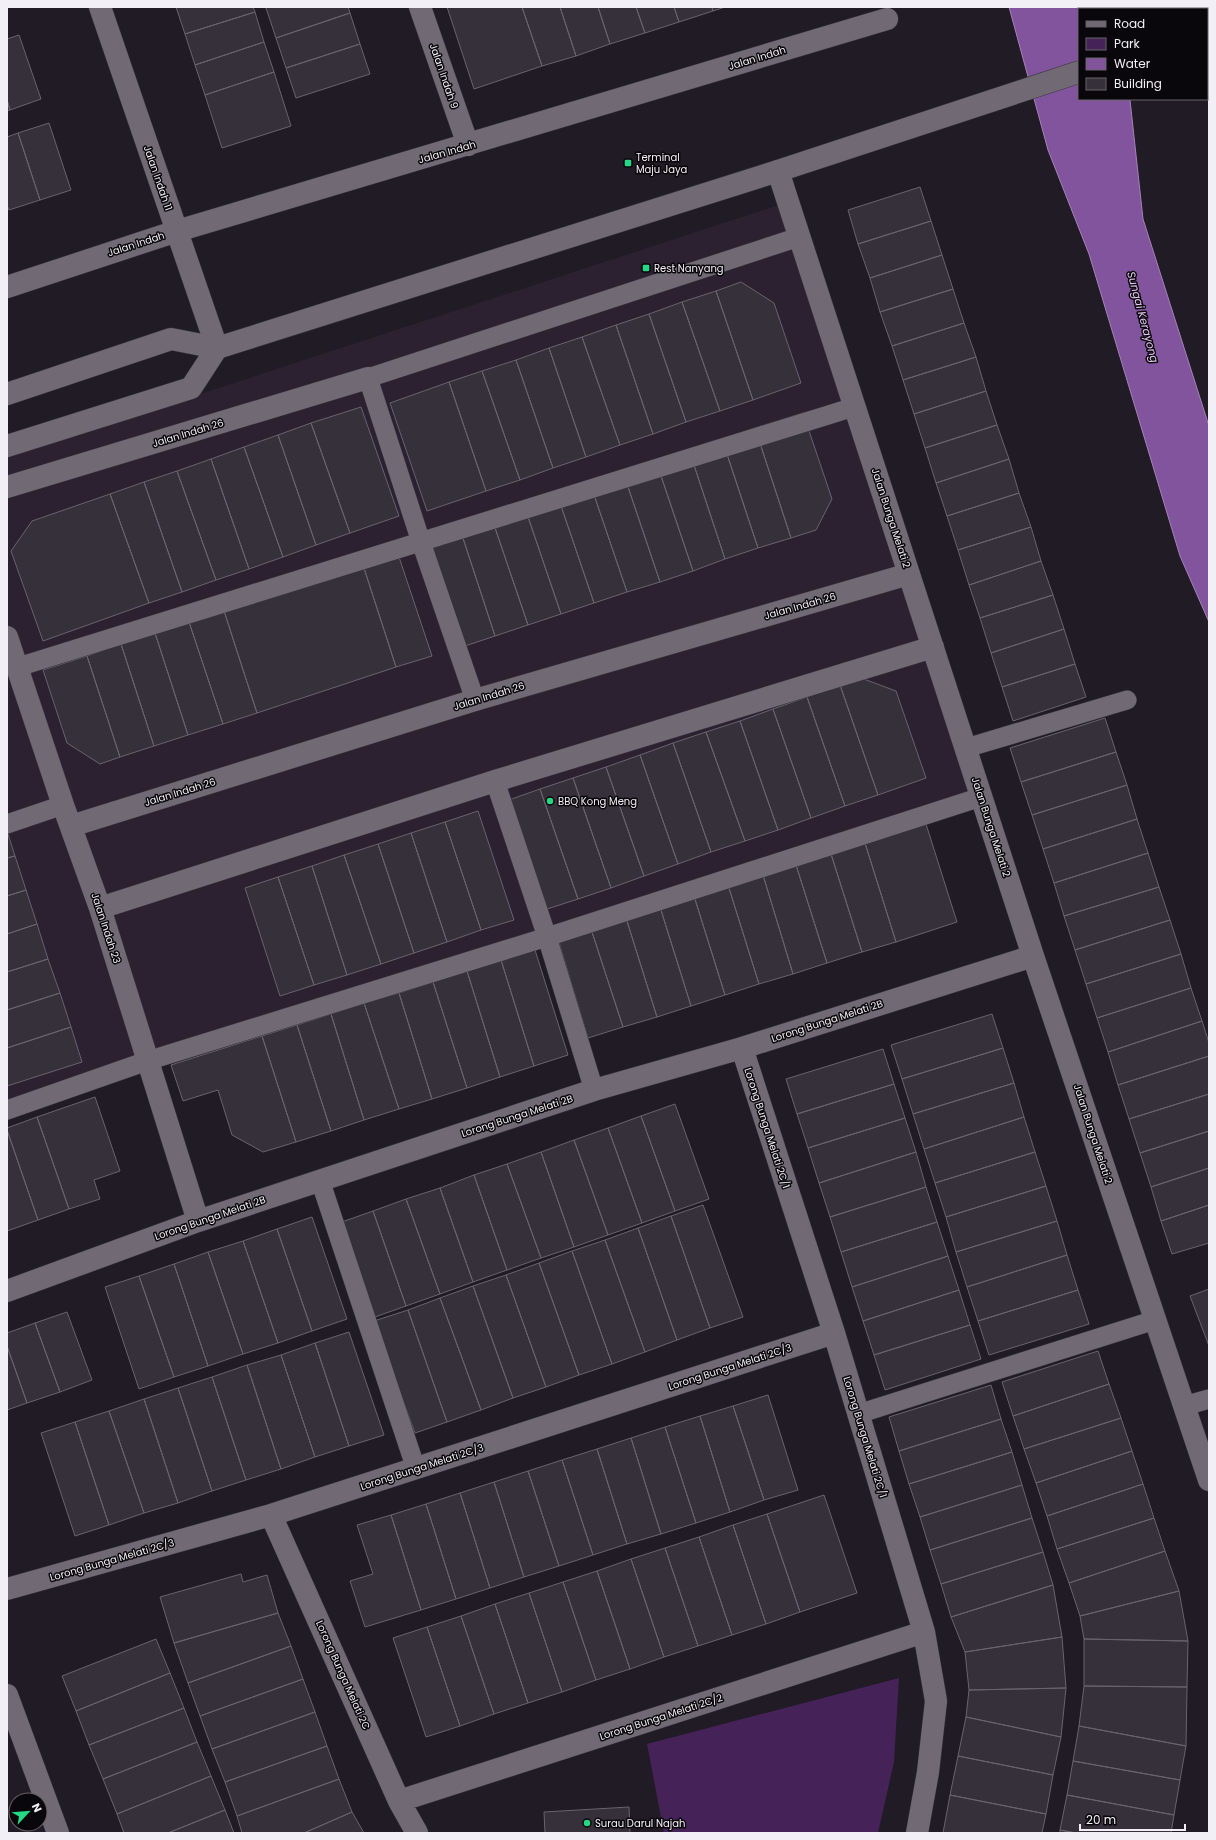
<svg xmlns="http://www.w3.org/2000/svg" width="1216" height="1840" font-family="Poppins,sans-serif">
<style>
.built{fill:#2b2130}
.green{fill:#452257}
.water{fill:#83549e;stroke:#a582b8}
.building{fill:#36303a;stroke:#6a636e}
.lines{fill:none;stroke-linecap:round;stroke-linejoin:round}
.lane-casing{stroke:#39353c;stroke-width:20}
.street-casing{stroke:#39353c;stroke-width:23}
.secondary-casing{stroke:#39353c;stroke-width:23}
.lane{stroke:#716a75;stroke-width:19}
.street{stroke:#716a75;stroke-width:22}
.secondary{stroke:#716a75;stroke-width:22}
.poi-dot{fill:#24d886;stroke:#09070b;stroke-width:1.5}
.labels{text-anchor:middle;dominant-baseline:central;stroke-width:3;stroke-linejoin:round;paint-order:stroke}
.street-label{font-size:10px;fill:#f3eff6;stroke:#09070b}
.poi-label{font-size:10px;fill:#f3eff6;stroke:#09070b;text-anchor:start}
.water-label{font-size:11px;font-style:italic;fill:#e3caf2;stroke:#09070b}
</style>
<rect width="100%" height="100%" fill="#211b25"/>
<path class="built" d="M794,200l186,599 -973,314v-656z"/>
<path class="green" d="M899,1678l-5,84 -16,71h-214l-17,-89z"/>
<path class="water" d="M1009,7h91l1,2h-22v90h51v1l13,119 66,207v196l-29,-66 -91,-302 -41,-104z"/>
<path class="building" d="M176,7h77l2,5 -70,22z
M269,7h79l2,6 -74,25 -10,-30z
M447,7h75l20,59 -68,23z
M522,7h38l16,49 -34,10z
M560,7h38l12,37 -34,12z
M598,7h38l9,26 -35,11z
M636,7h38l5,15 -34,11z
M674,7h38l1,4 -34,11z
M712,7h13l-12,4z
M255,12l9,30 -69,23 -10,-31z
M350,13l10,31 -74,24 -10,-30z
M19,35l22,64 -31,11 -3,-10v-61z
M264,42l10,30 -69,23 -10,-30z
M360,44l10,30 -74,24 -10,-30z
M274,72l17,54 -69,22 -17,-53z
M7,100l3,10 -3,1z
M49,123l22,67 -31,10 -22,-67z
M18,133l22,67 -31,10 -2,-5v-68z
M920,187l11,34 -73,23 -10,-34z
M931,221l11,34 -72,23 -12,-34z
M942,255l11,34 -73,23 -10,-34z
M741,282l33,21 27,80 -48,17 -37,-109z
M953,289l11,34 -72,23 -12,-34z
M716,291l37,109 -33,11 -38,-109z
M682,302l38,109 -34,11 -37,-108z
M649,314l37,108 -33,12 -37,-109z
M964,323l12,34 -73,23 -11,-34z
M616,325l37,109 -33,11 -38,-108z
M582,337l38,108 -34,12 -37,-109z
M549,348l37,109 -33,11 -37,-108z
M976,357l10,34 -72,23 -11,-34z
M516,360l37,108 -33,12 -38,-109z
M482,371l38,109 -34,11 -37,-109z
M449,382l37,109 -59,20 -37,-108z
M986,391l11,34 -72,23 -11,-34z
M361,407l38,109 -49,17 -39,-110z
M803,413l29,86 -16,31 -25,8 -36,-110z
M311,423l39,110 -34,12 -38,-110z
M997,425l12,34 -73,24 -11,-35z
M755,428l36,110 -33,10 -36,-109z
M278,435l38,110 -33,12 -39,-110z
M722,439l36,109 -33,11 -36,-109z
M244,447l39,110 -34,12 -38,-110z
M689,450l36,109 -32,12 -37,-110z
M211,459l38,110 -33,11 -39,-109z
M1009,459l10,34 -72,23 -11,-33z
M656,461l37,110 -33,11 -37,-110z
M177,471l39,109 -34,12 -38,-110z
M623,472l37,110 -33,10 -37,-109z
M144,482l38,110 -33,11 -39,-109z
M590,483l37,109 -33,11 -37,-109z
M1019,493l12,34 -73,23 -11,-34z
M110,494l39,109 -106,38 -32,-90 21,-30z
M557,494l37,109 -33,11 -37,-109z
M524,505l37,109 -33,11 -37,-109z
M491,516l37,109 -33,11 -36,-110z
M459,526l36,110 -33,11 -36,-110z
M1031,527l10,34 -72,24 -11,-35z
M398,554l34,102 -36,11 -33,-102z
M1041,561l12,34 -73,23 -11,-33z
M363,565l33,102 -139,46 -33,-102z
M1053,595l11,34 -73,24 -11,-35z
M224,611l33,102 -34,11 -34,-102z
M189,622l34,102 -35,11 -33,-102z
M1064,629l11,35 -73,23 -11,-34z
M155,633l33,102 -34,11 -33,-102z
M121,644l33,102 -34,11 -33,-101z
M87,656l33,101 -20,7 -33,-21 -24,-73z
M1075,664l11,33 -73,24 -11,-34z
M861,678l35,13 30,87 -48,17 -38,-110z
M840,685l38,110 -33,11 -38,-109z
M807,697l38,109 -34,12 -38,-109z
M773,709l38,109 -33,12 -38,-109z
M1105,718l11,34 -95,30 -11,-34z
M740,721l38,109 -33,11 -39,-109z
M706,732l39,109 -34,11 -38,-109z
M673,743l38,109 -33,12 -38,-109z
M1116,752l11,33 -95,30 -11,-33z
M640,755l38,109 -34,12 -38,-109z
M606,767l38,109 -33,12 -38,-110z
M573,778l38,110 -33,11 -38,-110z
M1127,785l10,34 -94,30 -11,-34z
M540,789l38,110 -34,11 -38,-109z
M478,811l36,109 -33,10 -36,-108z
M1137,819l11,34 -94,30 -11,-34z
M445,822l36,108 -34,12 -36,-109z
M926,824l31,98 -61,20 -31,-99z
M7,831l8,25 -8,2z
M411,833l36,109 -33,11 -36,-109z
M865,843l31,99 -34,10 -31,-98z
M378,844l36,109 -33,11 -37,-109z
M1148,853l11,34 -95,29 -10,-33z
M831,854l31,98 -35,11 -31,-98z
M344,855l37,109 -34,11 -35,-109z
M15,856l11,34 -19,6v-38z
M796,865l31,98 -34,11 -30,-99z
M312,866l35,109 -33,10 -36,-108z
M763,875l30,99 -34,10 -31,-99z
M278,877l36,108 -34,11 -35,-108z
M728,885l31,99 -34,11 -31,-99z
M1159,887l11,33 -95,30 -11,-34z
M26,890l11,34 -30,10v-38z
M694,896l31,99 -34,11 -31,-99z
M660,907l31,99 -34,11 -31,-99z
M626,918l31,99 -34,10 -32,-98z
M1170,920l11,34 -95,30 -11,-34z
M37,924l11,35 -41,13v-38z
M591,929l32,98 -35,11 -30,-99z
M535,950l33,105 -34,11 -33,-106z
M1181,954l10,34 -94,30 -11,-34z
M48,959l12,34 -53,17v-38z
M501,960l33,106 -34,11 -33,-106z
M467,971l33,106 -33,11 -34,-106z
M433,982l34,106 -35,11 -33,-106z
M1191,988l11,33 -94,31 -11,-34z
M60,993l11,34 -64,21v-38z
M399,993l33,106 -33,10 -35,-106z
M364,1003l35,106 -35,11 -33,-106z
M331,1014l33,106 -33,11 -34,-106z
M992,1014l11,34 -101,31 -11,-34z
M1202,1021l7,22v13l-91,29 -10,-33z
M297,1025l34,106 -35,11 -34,-106z
M71,1027l11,35 -75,24v-38z
M262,1036l34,106 -33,10 -31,-17 -14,-45 -35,11 -12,-36z
M1003,1048l11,35 -101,31 -11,-35z
M883,1049l11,35 -97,30 -11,-35z
M1209,1056v38l-80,25 -11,-34z
M1014,1083l10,34 -100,32 -11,-35z
M894,1084l11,34 -97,30 -11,-34z
M1209,1094v37l-69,22 -11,-34z
M95,1097l25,74 -26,9 6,19 -31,10 -32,-92z
M675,1104l34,95 -34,12 -34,-95z
M641,1116l34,95 -33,12 -34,-95z
M37,1117l32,92 -31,11 -31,-90v-2z
M1024,1117l11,35 -100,31 -11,-34z
M905,1118l11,34 -97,31 -11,-35z
M608,1128l34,95 -34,12 -34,-95z
M7,1130l31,90 -31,11z
M1209,1131v37l-58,19 -11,-34z
M574,1140l34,95 -34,12 -33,-95z
M541,1152l33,95 -33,11 -34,-94z
M916,1152l10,35 -96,30 -11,-34z
M1035,1152l11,34 -100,31 -11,-34z
M507,1164l34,94 -34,12 -33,-95z
M1209,1168v37l-48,16 -10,-34z
M474,1175l33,95 -34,12 -33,-94z
M1046,1186l11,35 -101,31 -10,-35z
M926,1187l11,35 -96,30 -11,-35z
M440,1188l33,94 -33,12 -34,-95z
M406,1199l34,95 -34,12 -33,-95z
M703,1205l40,112 -33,11 -39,-112z
M1209,1205v38l-37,11 -11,-33z
M373,1211l33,95 -34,12 -33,-95z
M671,1216l39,112 -33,12 -39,-112z
M312,1217l35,102 -35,12 -35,-102z
M1057,1221l10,34 -100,32 -11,-35z
M937,1222l11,34 -96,31 -11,-35z
M638,1228l39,112 -32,12 -40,-112z
M277,1229l35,102 -34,12 -35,-102z
M605,1240l40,112 -33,12 -40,-113z
M243,1241l35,102 -35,11 -35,-102z
M572,1251l40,113 -33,11 -40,-112z
M208,1252l35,102 -35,12 -34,-102z
M1067,1255l11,35 -100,31 -11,-34z
M948,1256l11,34 -96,31 -11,-34z
M539,1263l40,112 -33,12 -40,-112z
M174,1264l34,102 -34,11 -35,-101z
M506,1275l40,112 -33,11 -40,-112z
M139,1276l35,101 -35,12 -34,-102z
M473,1286l40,112 -32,12 -41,-112z
M1209,1289v57l-19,-50z
M959,1290l11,35 -96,30 -11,-34z
M1078,1290l11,34 -100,31 -11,-34z
M440,1298l41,112 -34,12 -39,-112z
M408,1310l39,112 -32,11 -41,-112z
M67,1312l25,68 -32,12 -25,-69z
M35,1323l25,69 -33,11 -20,-57v-13z
M970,1325l11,34 -96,31 -11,-35z
M349,1332l35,103 -35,11 -34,-103z
M315,1343l34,103 -34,11 -34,-102z
M7,1346l20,57 -20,7z
M1098,1351l11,33 -96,32 -11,-34z
M281,1355l34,102 -34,12 -34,-104z
M247,1365l34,104 -35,11 -34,-103z
M212,1377l34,103 -34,11 -34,-103z
M1109,1384l12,34 -97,31 -11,-33z
M991,1385l10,34 -102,32 -10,-34z
M178,1388l34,103 -34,12 -34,-104z
M768,1395l30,95 -34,10 -31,-94z
M144,1399l34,104 -34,10 -35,-102z
M733,1406l31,94 -34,12 -30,-96z
M109,1411l35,102 -35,12 -34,-103z
M700,1416l30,96 -34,11 -31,-96z
M1121,1418l11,33 -96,32 -12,-34z
M1001,1419l11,33 -103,32 -10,-33z
M75,1422l34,103 -34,11 -34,-103z
M665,1427l31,96 -35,11 -30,-96z
M631,1438l30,96 -34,10 -30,-95z
M597,1449l30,95 -34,11 -31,-95z
M1132,1451l11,33 -96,32 -11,-33z
M1012,1452l10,33 -102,32 -11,-33z
M562,1460l31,95 -34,11 -31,-95z
M528,1471l31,95 -35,11 -30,-95z
M494,1482l30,95 -34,11 -30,-95z
M1143,1484l11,34 -97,31 -10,-33z
M1022,1485l10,33 -102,32 -10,-33z
M460,1493l30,95 -34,11 -30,-95z
M824,1495l33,98 -57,19 -33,-98z
M426,1504l30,95 -35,11 -30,-95z
M767,1514l33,98 -34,12 -33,-99z
M391,1515l30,95 -56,17 -15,-46 23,-7 -16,-49z
M1032,1518l11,34 -102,32 -11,-34z
M1154,1518l11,33 -96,32 -12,-34z
M733,1525l33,99 -34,11 -33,-98z
M699,1537l33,98 -34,11 -33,-98z
M665,1548l33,98 -34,11 -33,-98z
M1165,1551l14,40 -99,25 -11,-33z
M1043,1552l10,33 -102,32 -10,-33z
M631,1559l33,98 -34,12 -33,-98z
M597,1571l33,98 -34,11 -33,-98z
M241,1574l2,8 24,-7 11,38 -104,30 -14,-46z
M563,1582l33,98 -34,12 -33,-99z
M1053,1585l9,52 -97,15 -14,-35z
M1179,1591l9,50 -104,-2 -4,-23z
M529,1593l33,99 -34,11 -33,-99z
M495,1604l33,99 -34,11 -33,-98z
M278,1613l13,33 -103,37 -14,-40z
M461,1616l33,98 -34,12 -33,-99z
M427,1627l33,99 -34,11 -33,-99z
M1062,1637l4,51 -97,2 -4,-38z
M156,1639l14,34 -94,38 -14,-35z
M1084,1639l104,2 -1,46 -103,-1z
M291,1646l12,33 -103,37 -12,-33z
M170,1673l14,35 -95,37 -13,-34z
M303,1679l12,33 -103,37 -12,-33z
M1084,1686l103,1 -1,59 -107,-20z
M1066,1688l-5,49 -95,-20 3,-27z
M184,1708l13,34 -94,37 -14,-34z
M315,1712l12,34 -102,36 -13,-33z
M966,1717l95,20 -8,38 -95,-19z
M1079,1726l107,20 -6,34 -107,-19z
M197,1742l14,34 -94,38 -14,-35z
M327,1746l12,33 -102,37 -12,-34z
M958,1756l95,19 -7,39 -96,-19z
M1073,1761l107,19 -6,35 -107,-20z
M211,1776l14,34 -57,23h-44l-7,-19z
M339,1779l13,33 -48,21h-62l-5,-17z
M950,1795l96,19 -4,19h-99z
M1067,1795l107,20 -3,18h-95l-16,-3z
M629,1807l1,26h-85l-1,-21z
M225,1810l9,23h-66z
M352,1812l12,21h-60z
M1060,1830l16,3h-16z"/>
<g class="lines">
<g class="lane-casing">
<path id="lane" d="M18,667l836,-260
M475,700l-54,-158 -53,-164 431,-141
M966,748l161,-48
M495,781l52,156 47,153
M7,824l56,-19
M7,1110l140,-49 400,-124 434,-140
M320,1180l96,289
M1184,1406l25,-7
M858,1414l297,-94"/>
</g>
<g class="street-casing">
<path id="street" d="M100,7l117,341
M420,7l48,138
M778,171l255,785 176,524
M7,287l170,-56 710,-212
M7,487l361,-109
M7,637l56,168 37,103 98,313
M71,826l404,-126 434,-126
M100,908l395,-127 438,-134
M742,1048l92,285 90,299 12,69 -8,71 -11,61
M7,1291l191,-70 396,-131 148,-42 291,-92
M271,1515l128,286 18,32
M7,1589l264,-74 563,-182
M7,1695l51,138
M399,1801l525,-169"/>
</g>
<g class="secondary-casing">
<path id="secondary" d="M1207,29l2,-1
M7,394l164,-55 46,9 561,-177 301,-99
M7,446l184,-58 26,-40"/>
</g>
<use href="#lane" class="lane"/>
<use href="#street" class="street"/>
<use href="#secondary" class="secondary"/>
</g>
<g class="poi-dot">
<rect x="624" y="159" width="8" height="8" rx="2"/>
<rect x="642" y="264" width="8" height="8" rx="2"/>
<circle cx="550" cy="801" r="4"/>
<circle cx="587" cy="1823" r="4"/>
</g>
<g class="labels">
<g class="street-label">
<text transform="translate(757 58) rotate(-17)">Jalan Indah</text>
<text transform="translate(444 76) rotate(71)">Jalan Indah 9</text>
<text transform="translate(447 152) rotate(-16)">Jalan Indah</text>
<text transform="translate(158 178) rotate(71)">Jalan Indah 11</text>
<text transform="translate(136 244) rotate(-18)">Jalan Indah</text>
<text transform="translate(188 433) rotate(-17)">Jalan Indah 26</text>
<text transform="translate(891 518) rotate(72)">Jalan Bunga Melati 2</text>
<text transform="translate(800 606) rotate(-16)">Jalan Indah 26</text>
<text transform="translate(489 696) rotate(-17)">Jalan Indah 26</text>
<text transform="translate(180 792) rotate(-17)">Jalan Indah 26</text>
<text transform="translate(991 827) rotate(72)">Jalan Bunga Melati 2</text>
<text transform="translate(106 928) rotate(72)">Jalan Indah 23</text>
<text transform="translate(827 1021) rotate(-18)">Lorong Bunga Melati 2B</text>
<text transform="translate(517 1116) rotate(-18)">Lorong Bunga Melati 2B</text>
<text transform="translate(767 1128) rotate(72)">Lorong Bunga Melati 2C/1</text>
<text transform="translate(1093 1134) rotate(72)">Jalan Bunga Melati 2</text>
<text transform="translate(210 1218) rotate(-19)">Lorong Bunga Melati 2B</text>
<text transform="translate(730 1367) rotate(-18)">Lorong Bunga Melati 2C/3</text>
<text transform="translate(865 1437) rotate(73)">Lorong Bunga Melati 2C/1</text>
<text transform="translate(422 1467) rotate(-18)">Lorong Bunga Melati 2C/3</text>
<text transform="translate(112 1560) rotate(-16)">Lorong Bunga Melati 2C/3</text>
<text transform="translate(343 1675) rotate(66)">Lorong Bunga Melati 2C</text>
<text transform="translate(661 1717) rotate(-18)">Lorong Bunga Melati 2C/2</text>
</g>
<g class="poi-label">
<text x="636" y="157">Terminal<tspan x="636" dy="12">Maju Jaya</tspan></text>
<text x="654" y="268">Rest Nanyang</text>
<text x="558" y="801">BBQ Kong Meng</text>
<text x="595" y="1823">Surau Darul Najah</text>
</g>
<g class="water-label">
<text transform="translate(1143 317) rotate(75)">Sungai Kerayong</text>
</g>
</g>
<rect width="1216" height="1840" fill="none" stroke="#f3eff6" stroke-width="16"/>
<rect x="1078" y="8" width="130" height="92" fill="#09070b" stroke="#676469"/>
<rect x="1086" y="21" width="20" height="6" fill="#716a75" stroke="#676469"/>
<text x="1114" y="28" font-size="12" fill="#f3eff6">Road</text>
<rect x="1086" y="38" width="20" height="12" fill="#452257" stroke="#676469"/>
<text x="1114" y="48" font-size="12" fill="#f3eff6">Park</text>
<rect x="1086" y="58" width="20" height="12" fill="#83549e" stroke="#676469"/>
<text x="1114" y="68" font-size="12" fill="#f3eff6">Water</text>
<rect x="1086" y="78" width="20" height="12" fill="#36303a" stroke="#676469"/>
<text x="1114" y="88" font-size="12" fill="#f3eff6">Building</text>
<g transform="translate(28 1812) rotate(64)"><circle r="19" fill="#09070b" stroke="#676469"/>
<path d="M0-3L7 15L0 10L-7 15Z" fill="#24d886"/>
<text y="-6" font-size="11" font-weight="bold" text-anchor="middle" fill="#f3eff6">N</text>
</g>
<path d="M1080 1824v6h105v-6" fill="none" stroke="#f3eff6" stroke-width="2"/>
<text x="1086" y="1824" font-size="12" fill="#f3eff6" stroke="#09070b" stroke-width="3" paint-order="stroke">20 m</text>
</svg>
